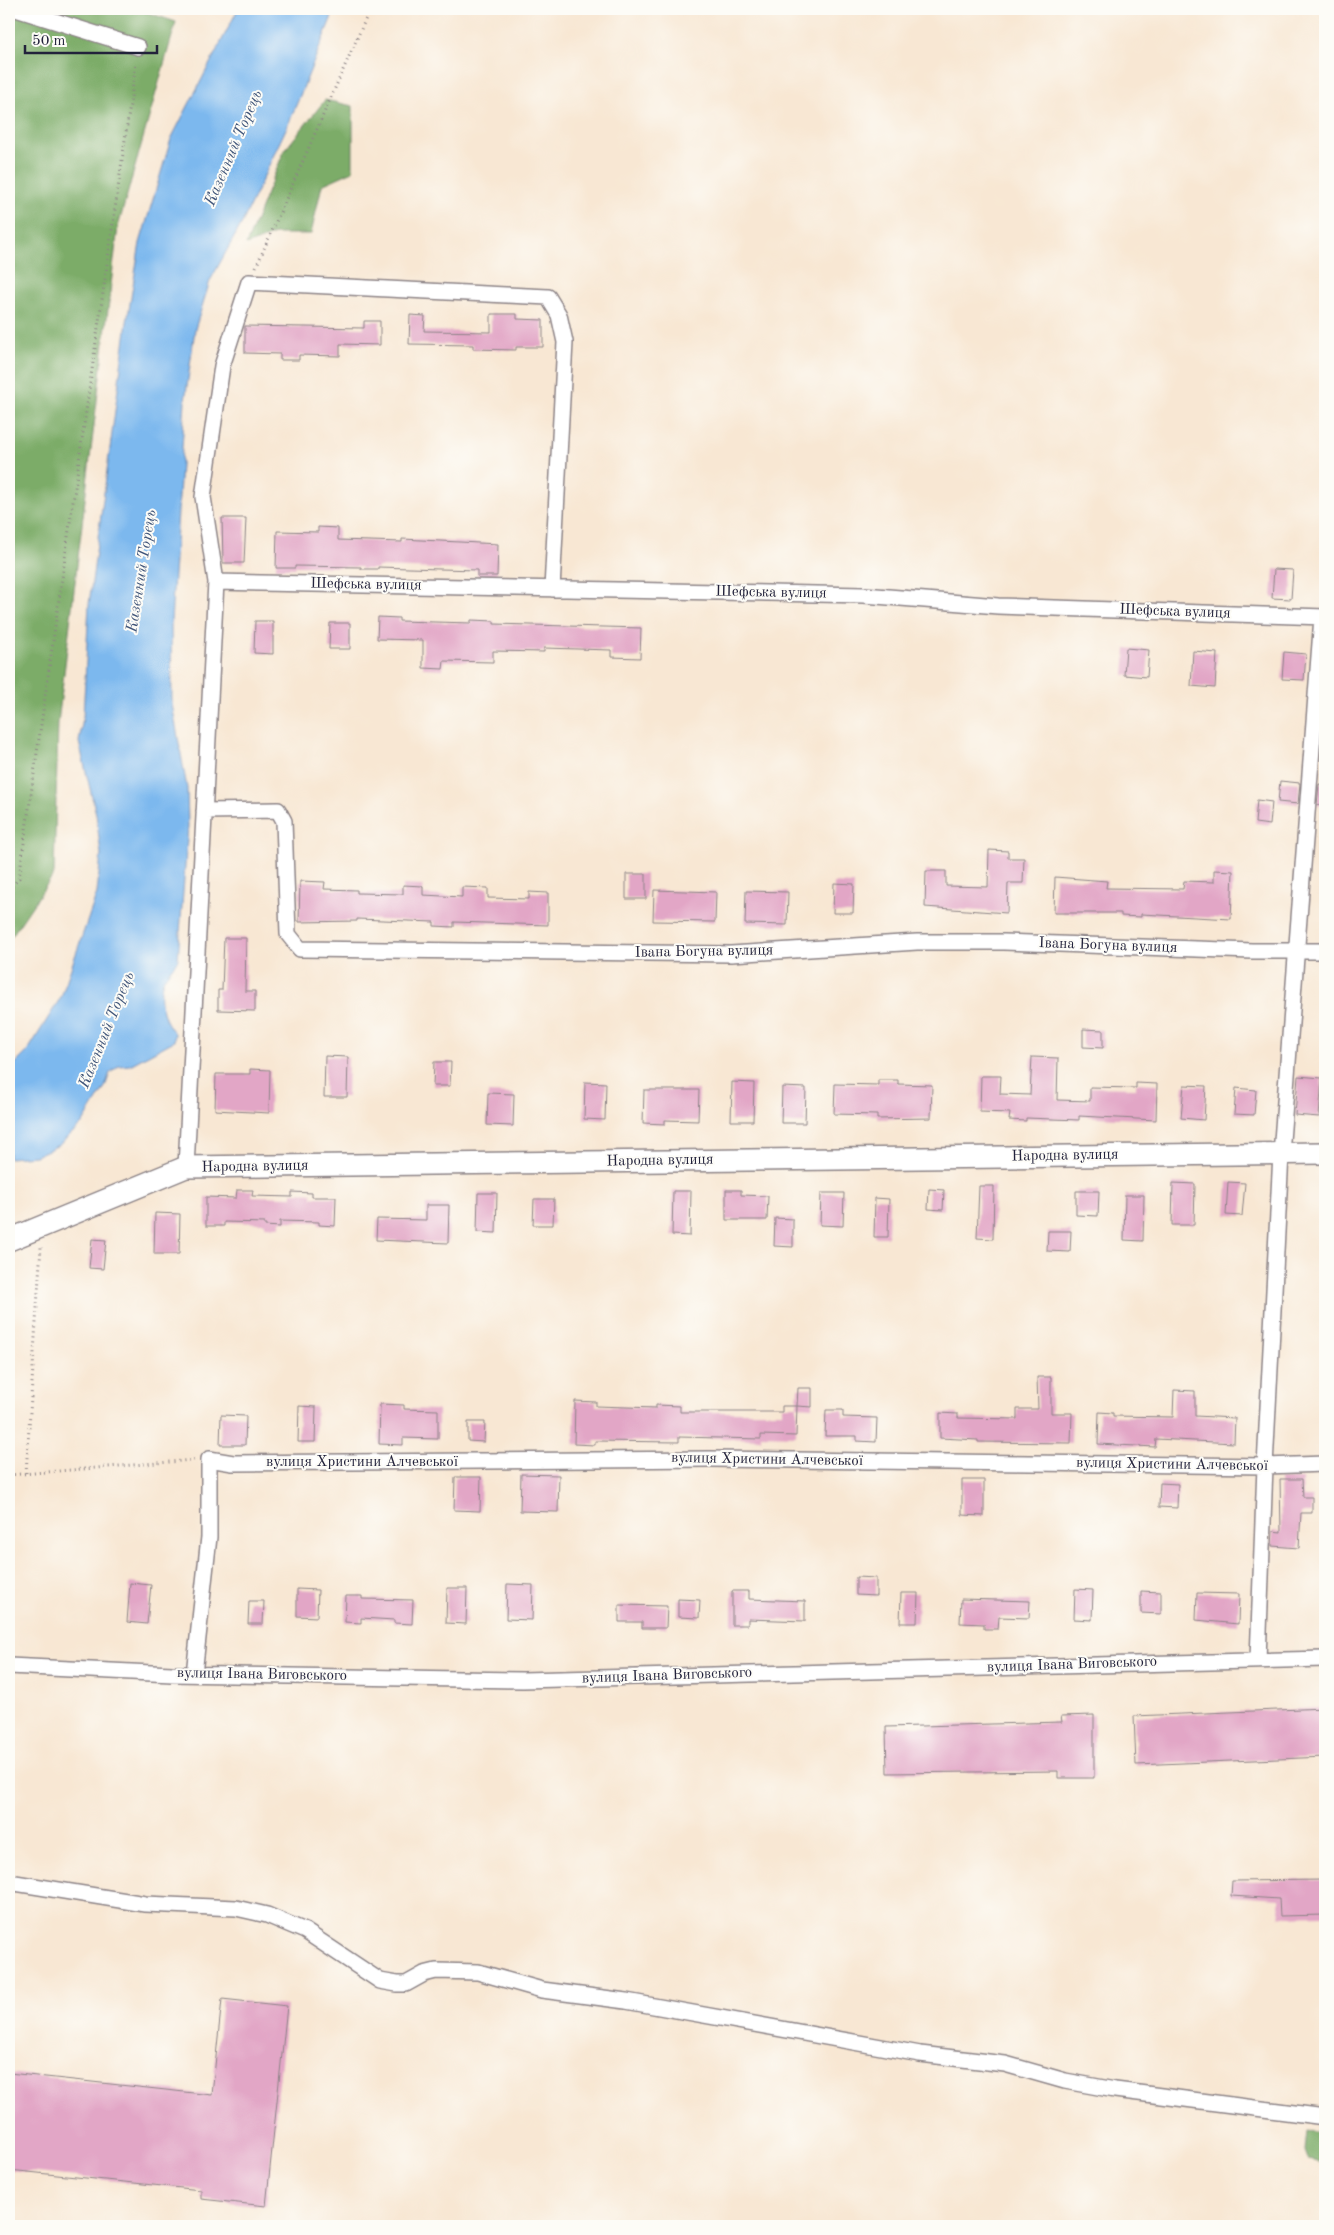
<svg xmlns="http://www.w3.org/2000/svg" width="1334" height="2235" font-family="'Old Standard TT',serif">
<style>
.forest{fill:#7cac67;stroke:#4f6751}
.water{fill:#7bb8ee;stroke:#4e6d94}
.building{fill:#e2a6c6}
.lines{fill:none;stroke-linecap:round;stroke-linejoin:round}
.street-casing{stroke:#8d8487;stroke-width:18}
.secondary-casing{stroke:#8d8487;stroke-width:24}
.path{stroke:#8d8487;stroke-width:3;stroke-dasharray:1 4;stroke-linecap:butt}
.street{stroke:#fff;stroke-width:15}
.secondary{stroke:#fff;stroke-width:21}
.labels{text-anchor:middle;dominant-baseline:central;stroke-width:4;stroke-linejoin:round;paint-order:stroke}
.street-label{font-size:15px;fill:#22223b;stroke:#fdfcf7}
.water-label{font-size:16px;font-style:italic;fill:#41567a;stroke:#fdfcf7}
</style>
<rect width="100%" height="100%" fill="#fdfcf7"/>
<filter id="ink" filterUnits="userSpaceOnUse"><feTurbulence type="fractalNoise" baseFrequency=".02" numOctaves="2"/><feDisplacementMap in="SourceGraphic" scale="10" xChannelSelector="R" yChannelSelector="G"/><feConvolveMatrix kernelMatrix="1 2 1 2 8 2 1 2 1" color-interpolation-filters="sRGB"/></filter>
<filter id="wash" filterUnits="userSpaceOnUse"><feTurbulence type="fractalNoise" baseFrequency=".0096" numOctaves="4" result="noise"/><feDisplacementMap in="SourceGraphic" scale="20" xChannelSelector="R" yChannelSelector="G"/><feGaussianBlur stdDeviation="1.12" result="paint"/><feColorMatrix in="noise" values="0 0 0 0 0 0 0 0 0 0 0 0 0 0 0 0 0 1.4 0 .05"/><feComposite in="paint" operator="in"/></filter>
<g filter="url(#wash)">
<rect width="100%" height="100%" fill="#f8e7d3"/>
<path class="forest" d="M9,9h128l39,13 -58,205 -60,496 -4,151 -45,66z
M325,100l28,6v65l-31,14 -11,49h-36l-29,11 38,-94z
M1307,2131l18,2v29l-17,-3 -3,-8z"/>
<path class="water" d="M238,9h97l-44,109 -48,103 -33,60 -15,48 -10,72 -14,221 1,82 15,84 1,38 -10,133c-4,7 -12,15 -15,22 -6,16 0,41 12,52l-1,8 -44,24 -11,1 -9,7 -5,14 -23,37 -23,21 -24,11 -26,2v-88l18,-18 34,-55 36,-104 4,-39 -5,-40 -17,-72 4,-24 6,-114 38,-282 13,-79 31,-104z"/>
<g id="blocks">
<path class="building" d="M491,314h26v5l26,1v27h-27v3l-43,-1v-4l-64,-1 1,-29 15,1 -1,15 67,1z
M364,321h16v24l-40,-1v12l-41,-1v5h-19v-6l-35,-1v-27l119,2z
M222,518h24l-2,45h-21z
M318,527l20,1v12l64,2v-3l96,5 -1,32h-20v-6l-37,-1 -62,-2v2h-17v-2l-66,-1v2h-19l1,-37 41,1z
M1274,569l19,1 -2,29 -19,-1z
M378,617l21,1v3l72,2v-3l23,1v3l147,4 -1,30 -29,-1v-7l-67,-2v4l-51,-1v11l-49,-1 -1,8 -20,-1v-28l-46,-1z
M255,621h18v33l-19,-1z
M330,623h20v26h-21z
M1126,648l23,2 -2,27 -23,-2z
M1193,651l24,2 -2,35 -24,-2z
M1284,652l22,2 -2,26 -22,-1z
M1280,781l20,2 -2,21 -20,-2z
M1319,784l6,1v21l-8,-1z
M1257,800l15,2 -2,23 -15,-2z
M989,850l19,1v7h16l-1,25h-15l-1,30 -82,-6 1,-36h20v15l42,1z
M1214,870l19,1 -2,48 -90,-5v3l-20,-1v-3h-67l1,-36 52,4 -1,7 77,1 1,-8 30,1z
M626,874h20v25h-20z
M300,881l25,1 -1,7 33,1v3l46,1v-9l20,1v9l39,2v-10l26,1v10l41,1v-7l19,1v32l-94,-3v5l-20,-1v-4l-77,-3v2l-58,1z
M834,883l20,1 -1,29h-20z
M654,890l62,2 -1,30 -62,-1z
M746,891l42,1 -1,33 -42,-1z
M224,938h22l-1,53h10v20l-37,-1v-20h4z
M1083,1029l20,1v18l-20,-1z
M325,1056l23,1 -1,40h-23z
M1032,1057l26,1 -1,42 33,1v-14l46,1v-5l21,1 -1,36 -77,-4v4l-53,-2v3l-17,-1 1,-7 -30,-1 1,-36h20l-1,18 30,1z
M434,1062h17l-1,24h-17z
M250,1069l20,1 -1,43 -54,-3 1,-36h34z
M1298,1076l24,2 -3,39 -24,-2z
M878,1080h20v4l34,1 -1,33 -54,1v-4l-43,-1 1,-30 43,1z
M585,1082l21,1 -1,37 -21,-1z
M732,1082l22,1 -1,38h-22z
M1184,1085l22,1 -2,34 -23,-2z
M782,1087l24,1 -1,35h-24z
M1236,1088l20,2 -2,25 -20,-1z
M644,1090h55l-1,31 -33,-1v4l-22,-1z
M488,1093l26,1 -1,32 -26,-1z
M1228,1182l17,1 -3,33 -16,-1z
M1173,1183l22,1 -1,41h-22z
M979,1186h15l-1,53 -16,-1z
M929,1189l15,1 -1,20 -15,-1z
M237,1190h16l-1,6 40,1v-5l20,1v4h24l-1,29 -16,-1v-3l-39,-1v6l-15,-1v-3l-41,-1v4h-18v-29l30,1z
M726,1190h15v5l27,1 -1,24h-41z
M673,1191h18l-1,45 -18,-1z
M1076,1191h23l-1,25 -22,-1z
M478,1193h19l-1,40 -19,-1z
M821,1193h23l-1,33 -23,-1z
M1125,1195h19l-1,46 -19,-1z
M875,1198l14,1 -1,38h-14z
M534,1199h20l-1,26h-20z
M426,1205h23l-1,38 -72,-3 1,-21 49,1z
M155,1213l25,1 -1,40h-25z
M775,1218l18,1v28l-19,-1z
M1048,1231h23l-1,21 -23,-1z
M92,1239l14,1 -3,29 -14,-1z
M1037,1377h14v36h21l-1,30 -93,-1v-2l-38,-2v-25l18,1v4l59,1v-10h21z
M798,1388h14v19l-15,-1z
M1174,1390l21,1v25l40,2 -1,25 -78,-4 -1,8 -57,-3 1,-32 14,1v3l60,1z
M575,1401l21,1v4l60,2v-3l24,1v6h102v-6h15l-1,30 -35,-1v4l-82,-2v5l-84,-1v4l-21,-1z
M380,1404l24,1v4l34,1v29l-35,-1v7l-24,-1z
M299,1406l17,1 -1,35h-17z
M826,1410h17v7l34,1 -1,24 -19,-1v-5h-32z
M221,1415l25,1 -1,29h-25z
M468,1422h17l-1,20 -16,-1z
M521,1474l38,1 -1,37 -38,-1z
M455,1477h26l-1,34 -26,-1z
M1280,1479h22l1,18h9v16h-11l-2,35 -27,-2 1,-15 8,1z
M962,1480h22v36l-22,-1z
M1160,1483l18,1 -1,24 -18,-1z
M856,1577l20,1v18l-20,-1z
M130,1583l21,2 -4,39 -20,-2z
M507,1584l26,1 -1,35 -26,-1z
M447,1588h20l-1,36 -20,-1z
M297,1589l21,1 -1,27 -20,-1z
M1075,1589l18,1 -1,30 -18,-1z
M732,1591h17v8l56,2v20l-57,-2v6h-16z
M1141,1591l20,1v22l-20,-1z
M901,1593h17l-1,30h-17z
M1197,1593l42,1 -1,30 -42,-4z
M346,1596h16v3l51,1 -1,24 -18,-1v-3l-33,-2v5l-16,-1z
M678,1599l22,1 -1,18 -21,-1z
M961,1599l69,2 -1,17 -30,-1 -1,12h-14v-5l-24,-1z
M249,1601h15l-1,23h-15z
M619,1605l48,1 -1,22h-24v-6h-23z
M1325,1708v49l-189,8 -2,-49z
M1094,1715v63h-36v-7l-171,2 -1,-46 176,-5 -1,-6z
M1325,1880v35l-45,1 -1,-17 -48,-3 1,-15z
M222,1999l65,7 -21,200 -65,-7v-9l-192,-20v-97l203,22z"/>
</g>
</g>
<g filter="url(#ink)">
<use href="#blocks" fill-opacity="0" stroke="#8d8487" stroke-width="1"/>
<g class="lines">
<g class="street-casing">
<path id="street" d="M16,9l122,38
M216,582l648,13 134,11 327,11
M204,811l74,-1 6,11 4,113 12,15 431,5 186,-12h87l248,9h73
M186,1167l30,-585 -13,-85 19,-131 27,-84 299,15 11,18 6,27 -13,247
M1258,1660l7,-194 16,-312 41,-537
M9,1666l163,8 351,6 802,-21
M194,1674l15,-137v-78l24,4 477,-4 555,7 60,-2
M9,1882l136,22 91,4 31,7 38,16 75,50 17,3h9l18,-10 12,-3 42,1 64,18 84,11 294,53 85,10 60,17 50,9 210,27"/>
</g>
<g class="secondary-casing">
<path id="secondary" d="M9,1240l177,-73 1139,-14"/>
</g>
<path class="path" d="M256,267l114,-258
M9,890l10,-12 117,-815
M26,1473l15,-226
M9,1475l185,-15"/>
<use href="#street" class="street"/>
<use href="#secondary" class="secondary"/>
</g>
</g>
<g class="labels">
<g class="street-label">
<text transform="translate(366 585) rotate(1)">Шефська вулиця</text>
<text transform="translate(771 593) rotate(1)">Шефська вулиця</text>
<text transform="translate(1175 612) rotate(2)">Шефська вулиця</text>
<text transform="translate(1108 946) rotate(2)">Івана Богуна вулиця</text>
<text transform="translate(704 952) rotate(-1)">Івана Богуна вулиця</text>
<text transform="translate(1065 1156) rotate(-1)">Народна вулиця</text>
<text transform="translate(660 1161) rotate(-1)">Народна вулиця</text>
<text transform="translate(255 1167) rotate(-1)">Народна вулиця</text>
<text transform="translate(767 1460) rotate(1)">вулиця Христини Алчевської</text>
<text x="362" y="1462">вулиця Христини Алчевської</text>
<text transform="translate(1172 1465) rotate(1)">вулиця Христини Алчевської</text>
<text transform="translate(1072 1665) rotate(-2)">вулиця Івана Виговського</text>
<text transform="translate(262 1675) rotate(1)">вулиця Івана Виговського</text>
<text transform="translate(667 1676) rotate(-2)">вулиця Івана Виговського</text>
</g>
<g class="water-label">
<text transform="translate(234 148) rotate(-67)">Казенний Торець</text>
<text transform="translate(142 571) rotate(-81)">Казенний Торець</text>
<text transform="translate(107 1030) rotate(-68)">Казенний Торець</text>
</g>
</g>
<rect width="1334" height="2235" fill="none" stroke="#fdfcf7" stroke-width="30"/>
<path d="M25 45v8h132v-8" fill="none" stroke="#22223b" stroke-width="2.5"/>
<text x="32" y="45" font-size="15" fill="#22223b" stroke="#fdfcf7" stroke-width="4" paint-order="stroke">50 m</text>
</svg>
